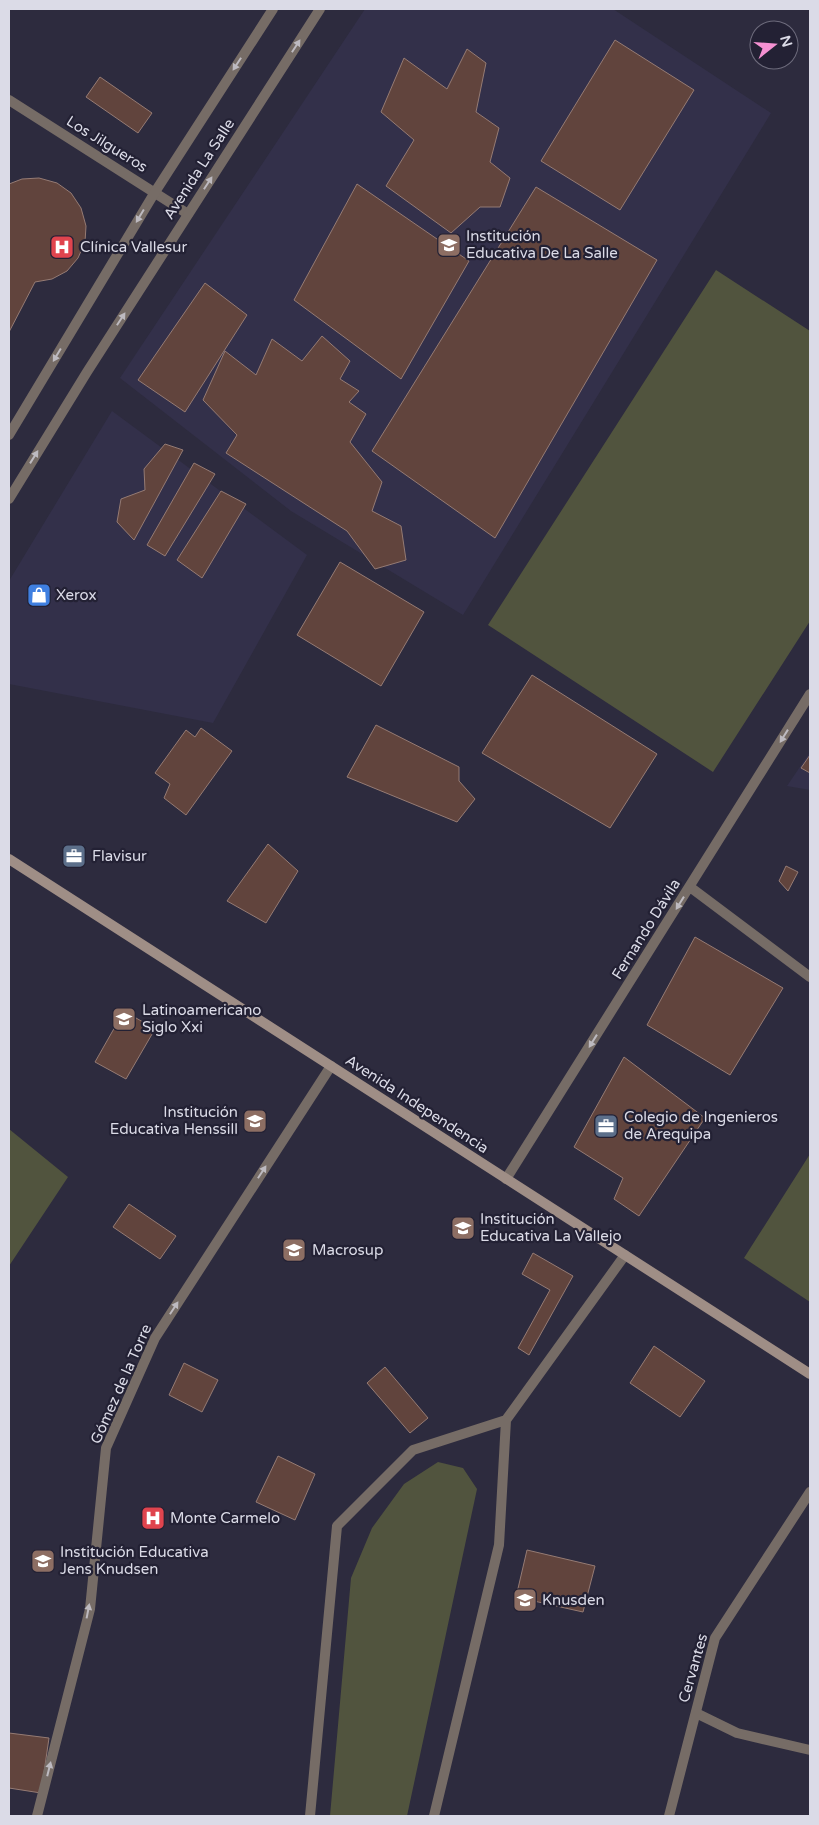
<svg xmlns="http://www.w3.org/2000/svg" width="819" height="1825" font-family="'Varela Round',sans-serif">
<style>
.built{fill:#33304a}
.green{fill:#51543e}
.building{fill:#61443d;stroke:#957b74}
.lines{fill:none;stroke-linecap:round;stroke-linejoin:round}
.service{stroke:#766c66;stroke-width:10}
.minor{stroke:#766c66;stroke-width:10}
.tertiary{stroke:#766c66;stroke-width:10}
.secondary{stroke:#9f8e86;stroke-width:10}
.oneway{fill:#bdbac0}
.labels{text-anchor:middle;dominant-baseline:central;stroke-width:4.5;stroke-linejoin:round;paint-order:stroke}
.street-label{font-size:15px;fill:#dbdbe7;stroke:#232134}
.poi-label{font-size:15px;fill:#dbdbe7;stroke:#232134;text-anchor:start}
</style>
<rect width="100%" height="100%" fill="#2d2b3e"/>
<path class="built" d="M365,9h248l158,104 -308,502 -172,-104 -171,-133z
M112,411l195,144 -94,168 -204,-39v-103z
M810,752v38l-23,-4z"/>
<path class="green" d="M716,270l94,61v290l-97,151 -225,-147z
M9,1129l59,48 -59,89z
M810,1154v148l-66,-44z
M438,1462l25,6 14,21 -70,327h-77l21,-238 21,-50 32,-44z"/>
<path class="building" d="M615,40l79,50 -74,120 -79,-49z
M467,49l19,14 -10,49 23,16 -9,34 20,16 -10,29h-20l-29,26 -65,-47 28,-46 -33,-28 23,-54 43,31z
M100,77l52,36 -14,20 -52,-36z
M39,178l18,5 14,10 10,15 5,18 -1,16 -7,16 -11,13 -15,8 -17,3 -26,50v-148l13,-5z
M357,184l112,77 -68,118 -107,-79z
M536,187l121,73 -162,278 -123,-87z
M205,283l42,32 -62,97 -47,-32z
M322,336l28,25 -10,18 19,12 -10,11 17,12 -16,28 32,40 -10,29 29,15 5,34 -31,9 -28,-38 -121,-78 11,-18 -34,-35 22,-49 31,24 16,-36 30,22z
M165,444l18,6 -49,90 -17,-18 4,-23 24,-9 -1,-21z
M194,463l21,11 -50,82 -18,-11z
M221,491l25,13 -44,74 -25,-18z
M340,562l84,50 -43,74 -84,-51z
M532,675l125,79 -47,74 -128,-75z
M376,725l83,42v14l16,18 -18,23 -110,-45z
M201,728l31,23 -46,64 -22,-17 6,-14 -15,-11 31,-43 9,7z
M810,755v18l-9,-5z
M268,844l30,27 -32,52 -39,-22z
M786,866l12,6 -10,19 -9,-10z
M695,937l88,51 -53,87 -83,-50z
M124,1011l31,18 -29,50 -31,-17z
M624,1057l81,61 -66,98 -25,-17 9,-21 -49,-31z
M129,1204l47,32 -16,23 -47,-32z
M533,1253l40,23 -44,79 -11,-7 32,-58 -28,-16z
M654,1346l51,35 -25,36 -50,-34z
M184,1363l34,17 -16,32 -33,-17z
M385,1367l43,51 -18,15 -43,-50z
M278,1456l37,18 -20,46 -39,-18z
M527,1550l68,16 -12,46 -67,-15z
M9,1733l40,5 -8,55 -32,-5z"/>
<g class="lines">
<path class="service" d="M696,1713l41,20 73,17"/>
<path class="minor" d="M9,100l179,114
M690,887l120,90
M506,1179l304,-485
M310,1816l27,-290 76,-76 93,-30
M434,1816l65,-271 7,-125 119,-165
M669,1816l46,-178 95,-146"/>
<path class="tertiary" d="M9,435l146,-243 118,-183
M9,499l78,-127 233,-363
M37,1816l53,-207 16,-161 49,-110 176,-272"/>
<path class="secondary" d="M9,859l801,515"/>
</g>
<defs><path id="oneway-solid" d="M-6-.8H1V-3.2L6.5 0L1 3.2V.8H-6Z" transform="scale(1.25)"/></defs>
<g class="oneway">
<use href="#oneway-solid" transform="translate(296 46) rotate(-57)"/>
<use href="#oneway-solid" transform="translate(237 64) rotate(123)"/>
<use href="#oneway-solid" transform="translate(208 183) rotate(-57)"/>
<use href="#oneway-solid" transform="translate(140 216) rotate(121)"/>
<use href="#oneway-solid" transform="translate(121 319) rotate(-57)"/>
<use href="#oneway-solid" transform="translate(57 355) rotate(121)"/>
<use href="#oneway-solid" transform="translate(34 457) rotate(-58)"/>
<use href="#oneway-solid" transform="translate(784 736) rotate(122)"/>
<use href="#oneway-solid" transform="translate(680 903) rotate(122)"/>
<use href="#oneway-solid" transform="translate(593 1041) rotate(122)"/>
<use href="#oneway-solid" transform="translate(262 1172) rotate(-57)"/>
<use href="#oneway-solid" transform="translate(174 1308) rotate(-57)"/>
<use href="#oneway-solid" transform="translate(88 1611) rotate(-79)"/>
<use href="#oneway-solid" transform="translate(49 1769) rotate(-76)"/>
</g>
<defs>
<g id="school-square" transform="scale(1.25)"><rect x="-9" y="-9" width="18" height="18" rx="4" fill="#8d6e63" stroke="#232134"/><path d="M0-5L7-2L0 1L-7-2ZM-4 1L0 2.5L4 1V4Q0 6-4 4Z" fill="#fff"/></g>
<g id="hospital-square" transform="scale(1.25)"><rect x="-9" y="-9" width="18" height="18" rx="4" fill="#e0444e" stroke="#232134"/><path d="M-5-5h3v3.5h4V-5h3V5h-3V1.5h-4V5h-3Z" fill="#fff"/></g>
<g id="shop-square" transform="scale(1.25)"><rect x="-9" y="-9" width="18" height="18" rx="4" fill="#3f7fe0" stroke="#232134"/><path d="M-5-2.5h2.3a2.7 3.5 0 0 1 5.4 0H5L5.5 6h-11ZM-1.5-2.5h3a1.5 2.3 0 0 0-3 0Z" fill="#fff"/></g>
<g id="office-square" transform="scale(1.25)"><rect x="-9" y="-9" width="18" height="18" rx="4" fill="#5c6f8a" stroke="#232134"/><path d="M-6-3h4V-5.5h4V-3h4V5H-6ZM-1-4.5V-3h2v-1.5ZM-6 0V1H6V0Z" fill="#fff"/></g>
<g id="university-square" transform="scale(1.25)"><rect x="-9" y="-9" width="18" height="18" rx="4" fill="#8d6e63" stroke="#232134"/><path d="M0-5L7-2L0 1L-7-2ZM-4 1L0 2.5L4 1V4Q0 6-4 4Z" fill="#fff"/></g>
</defs>
<g fill-rule="evenodd">
<use href="#school-square" x="449" y="245"/>
<use href="#hospital-square" x="62" y="247"/>
<use href="#shop-square" x="39" y="595"/>
<use href="#office-square" x="74" y="856"/>
<use href="#school-square" x="124" y="1019"/>
<use href="#school-square" x="255" y="1121"/>
<use href="#office-square" x="606" y="1126"/>
<use href="#school-square" x="463" y="1228"/>
<use href="#school-square" x="294" y="1250"/>
<use href="#hospital-square" x="153" y="1518"/>
<use href="#school-square" x="43" y="1561"/>
<use href="#university-square" x="525" y="1600"/>
</g>
<g class="labels">
<g class="street-label">
<text transform="translate(107 144) rotate(32)">Los Jilgueros</text>
<text transform="translate(199 169) rotate(-57)">Avenida La Salle</text>
<text transform="translate(646 929) rotate(-58)">Fernando Dávila</text>
<text transform="translate(417 1104) rotate(33)">Avenida Independencia</text>
<text transform="translate(121 1384) rotate(-66)">Gómez de la Torre</text>
<text transform="translate(693 1668) rotate(-74)">Cervantes</text>
</g>
<g class="poi-label">
<text x="466" y="236">Institución<tspan x="466" dy="17">Educativa De La Salle</tspan></text>
<text x="80" y="247">Clínica Vallesur</text>
<text x="56" y="595">Xerox</text>
<text x="92" y="856">Flavisur</text>
<text x="142" y="1010">Latinoamericano<tspan x="142" dy="17">Siglo Xxi</tspan></text>
<text x="238" y="1112" text-anchor="end">Institución<tspan x="238" dy="17">Educativa Henssill</tspan></text>
<text x="624" y="1117">Colegio de Ingenieros<tspan x="624" dy="17">de Arequipa</tspan></text>
<text x="480" y="1219">Institución<tspan x="480" dy="17">Educativa La Vallejo</tspan></text>
<text x="312" y="1250">Macrosup</text>
<text x="170" y="1518">Monte Carmelo</text>
<text x="60" y="1552">Institución Educativa<tspan x="60" dy="17">Jens Knudsen</tspan></text>
<text x="542" y="1600">Knusden</text>
</g>
</g>
<rect width="819" height="1825" fill="none" stroke="#dbdbe7" stroke-width="20"/>
<g transform="translate(774 45) rotate(73)"><circle r="24" fill="#232134" stroke="#6d6b7c"/>
<path d="M0-4L9 19L0 12L-9 19Z" fill="#f591d2"/>
<text y="-8" font-size="14" font-weight="bold" text-anchor="middle" fill="#dbdbe7">N</text>
</g>
</svg>
